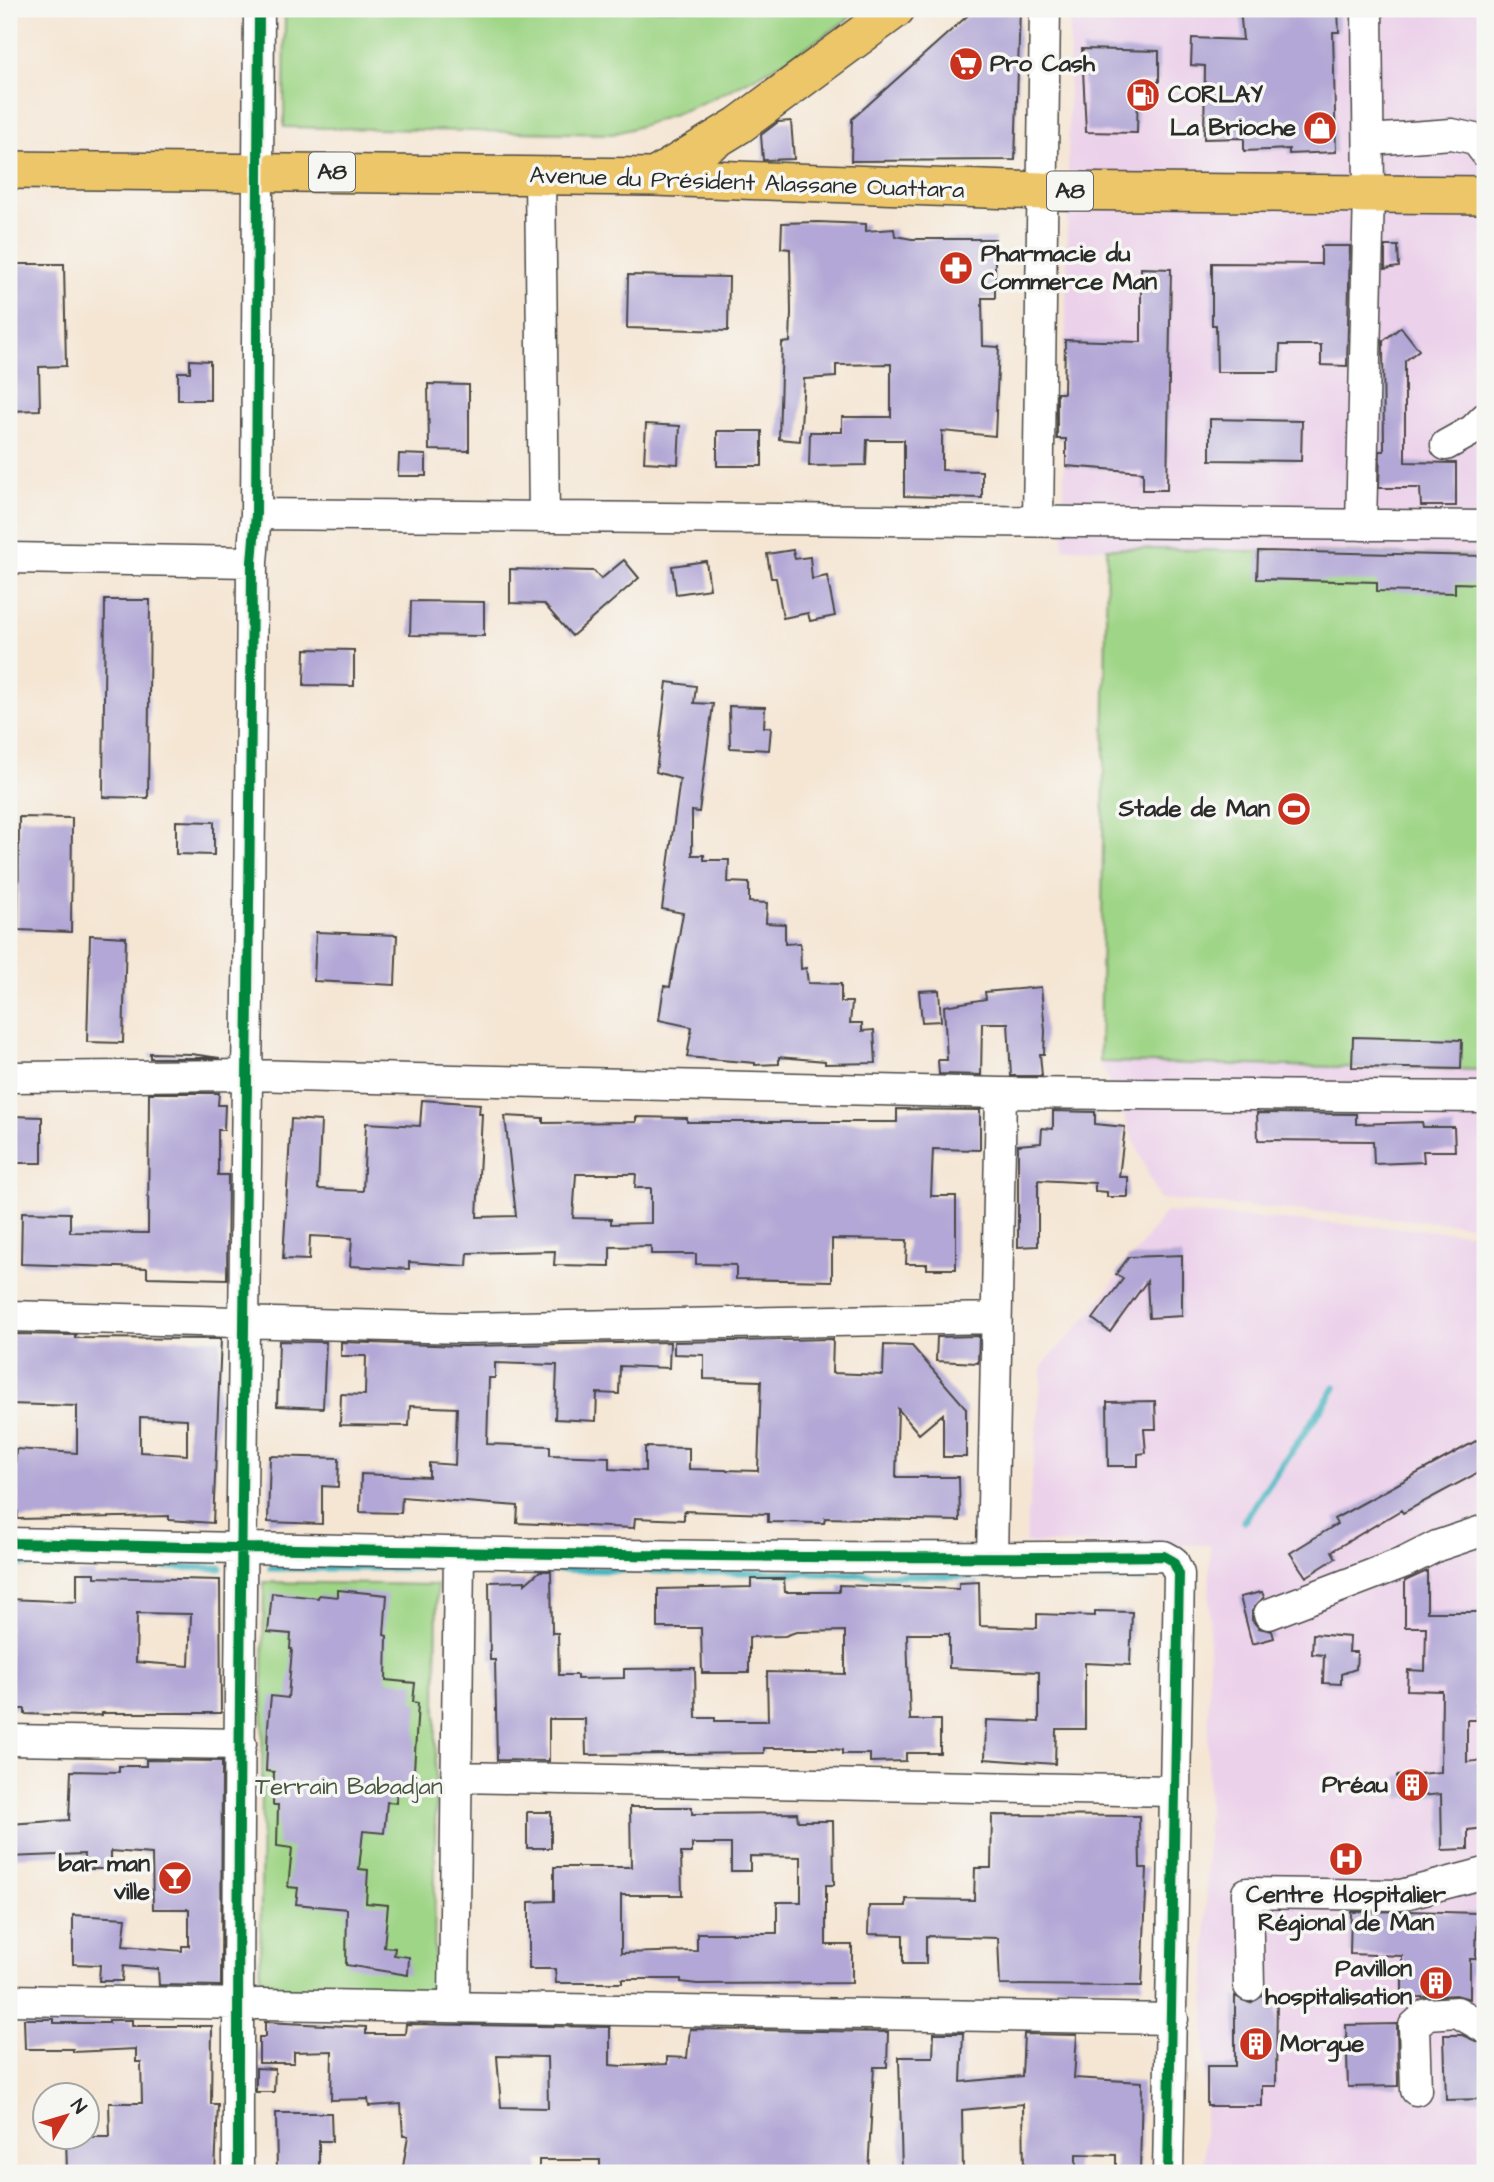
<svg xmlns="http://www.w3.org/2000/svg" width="1494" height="2182" font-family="'Architects Daughter',sans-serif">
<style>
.built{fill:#ecd1ea}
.green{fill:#9fd586;stroke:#658058;stroke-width:2}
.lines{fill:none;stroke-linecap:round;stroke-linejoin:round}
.stream{stroke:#47b6c1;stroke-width:7}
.building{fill:#b2a7d6;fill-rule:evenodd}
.minor-casing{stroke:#494744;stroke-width:33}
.major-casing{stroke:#494744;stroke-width:40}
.minor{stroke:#fff;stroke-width:30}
.major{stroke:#ecc669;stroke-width:37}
.cycleway-casing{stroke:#f6f6f2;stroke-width:15}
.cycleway{stroke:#00873e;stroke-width:10}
.labels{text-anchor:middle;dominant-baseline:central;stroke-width:7;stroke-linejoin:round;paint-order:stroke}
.shield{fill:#f6f6f2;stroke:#686867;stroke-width:2}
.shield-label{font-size:23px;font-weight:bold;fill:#2b2b2b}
.poi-label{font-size:24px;font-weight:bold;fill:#2b2b2b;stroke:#f6f6f2;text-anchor:end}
.street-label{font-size:24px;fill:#2b2b2b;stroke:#f6f6f2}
.park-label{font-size:24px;fill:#485642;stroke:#f6f6f2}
</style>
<rect width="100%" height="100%" fill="#f6f6f2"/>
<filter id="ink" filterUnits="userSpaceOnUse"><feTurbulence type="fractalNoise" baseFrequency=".0143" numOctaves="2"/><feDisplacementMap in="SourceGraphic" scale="14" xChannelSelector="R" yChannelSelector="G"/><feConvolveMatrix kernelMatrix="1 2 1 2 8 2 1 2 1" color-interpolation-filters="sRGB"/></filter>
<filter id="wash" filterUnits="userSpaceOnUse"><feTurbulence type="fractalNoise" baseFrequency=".00686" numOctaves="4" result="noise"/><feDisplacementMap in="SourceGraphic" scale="28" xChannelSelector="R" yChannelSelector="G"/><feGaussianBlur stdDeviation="1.57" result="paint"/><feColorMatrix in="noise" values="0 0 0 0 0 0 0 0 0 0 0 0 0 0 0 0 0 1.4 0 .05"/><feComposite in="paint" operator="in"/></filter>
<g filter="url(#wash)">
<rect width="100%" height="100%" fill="#f5e6d4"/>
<path class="built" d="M1070,9h415v547l-422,-8z
M1100,1062l385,8v156l-326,-27z
M1166,1212l319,22v939h-281l6,-628 -185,-2 18,-178 48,-53z"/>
<path class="green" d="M285,9h577c-75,55 -160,102 -250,125l-328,-7z
M1107,548l378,8v514l-385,-8z
M264,1582l173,3 -3,408 -174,-3z"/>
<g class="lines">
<path class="stream" d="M1244,1521l91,-133
M9,1564l211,4
M271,1568h156
M485,1568l661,11"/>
</g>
<g id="blocks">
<path class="building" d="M975,9h45l-5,151 -164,1 1,-42z
M1240,9h98l1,23h-6l3,120 -47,2v-5l-45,2v-13l-40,1 1,-73 -14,-1 1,-27 51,2z
M1082,49l77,2v31h-21l-1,51 -51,-1z
M791,121l3,38 -31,1 -2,-25 17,-13z
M818,222l48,2v7l28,-2 1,7 17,3h83v59h-13l1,48 16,1 -4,89 -53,-5v39l40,1v27l-78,-2v-56h-37l-1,25 -57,1 1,-34h32v-15h49v-53l-55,1v12l-32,2 -4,62 -21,-2 3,-96 8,-1 1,-29 -1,-64 -9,-1 1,-25z
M1321,246h29l-3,120 -26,-1v-20h-41l-1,27h-62l-1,-47h-4v-62l109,1z
M1385,246h13l1,21 -14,2z
M9,264h55l2,102 -27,1 1,43 -31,1z
M1141,268l30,1 -4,221h-24v-18l-77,-6v-27h-9v-46h7l1,-53 76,2z
M628,275l101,2 -1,54 -101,-3z
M1401,327l18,23 -14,11v101l51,1v43h-35l-1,-18h-41l1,-37h4l-1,-110z
M190,360l20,1v39h-32v-28h12z
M428,384l41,1v66l-40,-1z
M1210,419l92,2 -1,40 -91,-1z
M646,424l34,2 -2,38 -34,-2z
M717,431h45v35h-45z
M399,454l27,1v21h-28z
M793,550l2,9 15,-2 2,22 15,-3 8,40 -25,5 -2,-8 -25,5 -7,-40h-5l-4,-24z
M1258,551l227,5v28l-30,-1v10l-78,-2v-9l-120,-3z
M624,560l15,18 -67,58 -28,-32 -34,-1v-34l84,2 7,8z
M706,561l4,28 -34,5 -4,-28z
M105,600h45l-2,198 -45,-1z
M411,601l73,1v34l-74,-1z
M305,649l49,1v36l-50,-1z
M667,682l29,4 -2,17 19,1 -14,108 -7,-1v44h12v5h25l-1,22 21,1v19l18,1 -1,20 19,1v20l15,-1 1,26 5,-1 2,15 33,1v18h11l-2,21h12v8l12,-1 2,33 -51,1v-3l-46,-4v7l-24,1v-2l-68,-6 5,-30 -33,-7 5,-34 6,1 13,-74 -21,-4 18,-130 -24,-7z
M729,706l36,1 -1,20 7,1 -2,22 -39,-2z
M19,817l53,1 -1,114 -53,-2z
M176,821l38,1v33l-38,-1z
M316,932l81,3 -2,50 -81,-4z
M90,935l36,2 -3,106 -36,-1z
M1041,987l4,44 -1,23h-4l2,22h-31l-3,-53h-26l-1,52 -42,-1 -1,-14h9l-3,-54 42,-7 -1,-7z
M939,990l2,31 -19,1 -3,-31z
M1353,1037l109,3 -1,29 -109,-2z
M150,1053l41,1 29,4h-70z
M149,1093h70l-1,12h7l-1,25h-6v45h10l-1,104 -80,-2v-9l-126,-4 1,-52 48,1v19l78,1z
M422,1100l58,4 -1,10h3l-5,103 39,-1 -11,-100 38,2v5l93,-1v-5l51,1v4h210v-13l83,1v40l-47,-1 -2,47h25v73h-29v-5h-21l1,-24 -75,-1v42l-96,-2v-14l-40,-1v-10h-45v-8l-41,1v19l-56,-1 1,-14 -87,2 -1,13 -58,-4v7l-59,-3 2,-28 -42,-2 -1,24 -26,-1 8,-140 30,2 -3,68 45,2 3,-68 54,3zM576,1174h60l-1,14h16v35l-40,1v-5l-38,-1z
M1053,1111l42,1v12l30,3 -6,50h9v20h-21v-5l-12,-1v-8l-57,-3v66l-20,1v-102l23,-2 1,-15 11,1z
M1257,1113l99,1v10l66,-2 1,5h31l1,24h-32l1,11 -50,2 -1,-23 -115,-1z
M12,1116l30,1v46h-30z
M1182,1255v61l-33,2 -2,-37 -37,51 -17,-13 30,-40 -7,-5 13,-17z
M12,1334l64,1 -1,3 146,1 -8,184 -44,-3v-4l-151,3 -1,-24h-4l3,-46 61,4v-47l-68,-2zM140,1417l47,2v36l-47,-3z
M979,1336l-1,27 -42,-2 1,-24z
M833,1339l-1,34 51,2 1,-30 28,1 54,62v49h-23v-43l-24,20 -21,-25 -2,68h63l1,44 -135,-3 -1,5 -56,-1v-8l-84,-3v9l-49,-2 -1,10 -26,-1 -91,-4 1,-17 -116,-9 -1,16 -41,-1 1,-38 68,3v-14l26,2 2,-57 -47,-2 -1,20 -69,-1 1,-31 24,1 1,-39h-25v-14l122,4 207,-4 -1,26 -49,-2 -1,28 -22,-1 -1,28 -41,-2 2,-54 -62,-2v15h-6l-2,66 63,2v9l59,2v12l36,2v-24l44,1v21l69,2 3,-90 -57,-2v-24l-30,-1v-12z
M279,1341l47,1 -3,66 -46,-2z
M1155,1401l1,28h-12l2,24 -8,1v12h-30l-1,-64z
M1485,1436v33l-82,44 -2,-3 -69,41 4,7 -30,19 -16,-24 47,-29 -3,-5z
M270,1456l69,2 -1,29 -16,-1v38l-54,-2z
M540,1571h11l1,62h6l1,42h18v4l47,-1v-9l71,-1 1,50h19v3h53l-1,-49 78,2v-43l-49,1 -11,4 -36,1v36h-47l-1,-45h-43v-39l93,-2v-8h33l1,13h54v-7l120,4v-6l20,-1 1,44 57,2v-14l58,2v-5l37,1 -2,53 -45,-2v66h-29l-1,35 -70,-5 1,-39 53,2v-50l-90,-4v-34h-42l3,86h30v33h-34v8l-36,1v-8h-28v-4l-20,-2h-58v5l-178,2 -1,-36h-36v42l-52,-1 -2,-100h-5l-1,-78 36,-1v3z
M1427,1571v41h58v92h-9l1,16h-10v42l18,-2v68l-17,2v19l-26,1 -1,-56 -42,4 -2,-22 44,-4 1,-81 -35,-1 1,-20 17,1 1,-44h-21v-46z
M77,1573h18v4l125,3 1,133h-119v2l-21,1 -56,-2v-5h-16v-110l68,3zM137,1613l54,1 -2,52 -53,-4z
M338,1590l49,5 -3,40 3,1 -1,44 29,3 -2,19 5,1 -5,84 -16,-2 -1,18 -9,-1 -3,31 -21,-2 -4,38 9,1 -2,33 22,2 -4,42 11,1 -1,7 15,2 -1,18 -62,-10 1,-56 -51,-5 2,-16 -10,-1 4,-39 -15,-2 1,-41h-5l1,-33 -8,-1 2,-45 3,-30 17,2 4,-49h-2l1,-15 -23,-2 4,-39 46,5 1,-3 19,2z
M1262,1592l2,5 -12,14v9l7,8 13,3 2,7 -22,6 -12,-47z
M1313,1634l37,3 -1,15h8l-1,17 -15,5v10l-18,-1 1,-28 -12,-1z
M146,1760l76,1 -1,225 -62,-1 -1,-16 -35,-3 -1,15h-23l1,-16 -27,-1v-49l53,3 -3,28 59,5v-5h7v-37h-36l-1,-55 -41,-3v18h-28l1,-15 -75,3v-33l60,-4 2,-49 48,1v-6h27z
M630,1807h62v7l105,-1 1,8h35l1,64h-8v60h26v38l-155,1 -16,-2v-3h-59v4h-66l-1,-14h-26v-67l25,-1v-34h77zM692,1844h39v27h19v-15l51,1v45h-24v31h-80v18l-76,2v-58h61l-1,-42h11z
M527,1812h24v36h-24z
M992,1815l147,1 1,52h7l-5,118 -142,-1 -2,-47 -72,-2v28h-23v-29l-35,-1 1,-28h37v-7l68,1 1,-32h16z
M1409,1911l68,2 -1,46h-6v40l-14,-4 -54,3v-42l-52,-2 1,-42z
M1264,1995h13l-1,91h-14v20h-55v-40h28v-70l15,7z
M24,2019h30v4h55v-3h23v6h80l-1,78h7l-3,69h-148l-1,-36h44l-1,-34h33l-1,-41h-5v-13l-63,3v-3h-48z
M265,2022l101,5v7h39l1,-10 204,3v38l12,1 45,-2v-7l20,1 3,-29 198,3 -1,35h-13l-6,106h-268v-13h-61v13h-137l6,-37h-5l-2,-32 -32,2 -1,-7 -37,1 1,-49 -38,1v11h-35v-26h6zM497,2056l50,1 1,51 -47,-1z
M1397,2024l1,62 -50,1 -2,-62z
M934,2033h29l-2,49 61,-6 2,-42 53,1 -3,43 68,4 -2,91h-24v-18l-40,-1v19h-52l-1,-69 -61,6 1,63h-61l-3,-116h34z
M1444,2035h18l23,10v54l-39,1z
M256,2068l19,1 -1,23h-18z
M276,2113h55l1,28h-13v32h-42z"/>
</g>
</g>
<g filter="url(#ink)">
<use href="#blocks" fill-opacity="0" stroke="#494744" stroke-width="2"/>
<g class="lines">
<g class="minor-casing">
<path id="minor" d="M1369,140l83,-6 23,5 10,13
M540,177l4,340
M1446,445l27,-15 12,-12
M256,514l1229,12
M1038,521l7,-512
M1361,525l8,-333 -2,-183
M9,558l243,4
M9,1077l240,-2 752,18 484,4
M9,1316l454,12 533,-10
M9,1543c385,8 770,18 1155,13l9,5 6,13 -11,599
M992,1558l9,-465
M1269,1614l136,-52 32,-16 48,-16
M9,1740l232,4
M458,1777l715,14
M1249,1986l-2,-93 154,2 84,-22
M9,2000l1164,19
M454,2006l5,-453
M1416,2090l-2,-64 13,-12 30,-2 28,16
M238,2173c-1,-537 11,-1074 14,-1611l4,-48 3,-505"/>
</g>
<g class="major-casing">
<path id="major" d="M9,170l645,7 389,14 442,4
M654,177l85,-52 157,-116"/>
</g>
<use href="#minor" class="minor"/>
<use href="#major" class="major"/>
<g class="cycleway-casing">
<path id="cycleway" d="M9,1543c385,8 770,18 1155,13l9,5 6,13 -11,599
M238,2173c-1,-537 11,-1074 14,-1611l4,-48 3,-505"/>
</g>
<use href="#cycleway" class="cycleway"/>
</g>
</g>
<defs>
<g id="supermarket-disc" transform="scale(1.75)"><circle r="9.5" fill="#c8321e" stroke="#f6f6f2"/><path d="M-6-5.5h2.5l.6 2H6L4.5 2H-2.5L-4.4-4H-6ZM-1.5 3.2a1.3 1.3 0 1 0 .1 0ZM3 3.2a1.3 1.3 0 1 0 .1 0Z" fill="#fff"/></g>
<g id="fuel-disc" transform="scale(1.75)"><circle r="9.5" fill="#c8321e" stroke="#f6f6f2"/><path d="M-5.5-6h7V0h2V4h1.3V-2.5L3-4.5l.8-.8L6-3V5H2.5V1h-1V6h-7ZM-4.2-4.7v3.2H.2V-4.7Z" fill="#fff"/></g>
<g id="shop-disc" transform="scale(1.75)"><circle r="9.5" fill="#c8321e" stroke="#f6f6f2"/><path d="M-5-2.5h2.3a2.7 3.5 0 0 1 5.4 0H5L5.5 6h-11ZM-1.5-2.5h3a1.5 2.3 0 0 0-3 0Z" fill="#fff"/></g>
<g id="pharmacy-disc" transform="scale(1.75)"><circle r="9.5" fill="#c8321e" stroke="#f6f6f2"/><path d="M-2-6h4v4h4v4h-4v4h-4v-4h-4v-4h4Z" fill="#fff"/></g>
<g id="stadium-disc" transform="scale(1.75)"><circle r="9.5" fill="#c8321e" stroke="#f6f6f2"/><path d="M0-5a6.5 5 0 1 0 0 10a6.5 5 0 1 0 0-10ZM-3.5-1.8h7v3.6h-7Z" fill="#fff"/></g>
<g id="building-disc" transform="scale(1.75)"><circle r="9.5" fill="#c8321e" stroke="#f6f6f2"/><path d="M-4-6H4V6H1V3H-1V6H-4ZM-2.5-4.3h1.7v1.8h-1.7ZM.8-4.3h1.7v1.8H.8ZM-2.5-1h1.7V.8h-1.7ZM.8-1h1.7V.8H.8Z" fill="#fff"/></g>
<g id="hospital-disc" transform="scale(1.75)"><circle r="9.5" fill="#c8321e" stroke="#f6f6f2"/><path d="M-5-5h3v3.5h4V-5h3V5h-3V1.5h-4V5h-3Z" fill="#fff"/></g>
<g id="bar-disc" transform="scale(1.75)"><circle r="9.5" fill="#c8321e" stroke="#f6f6f2"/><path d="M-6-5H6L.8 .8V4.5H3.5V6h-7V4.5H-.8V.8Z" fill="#fff"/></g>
</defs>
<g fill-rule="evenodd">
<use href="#supermarket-disc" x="966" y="64"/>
<use href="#fuel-disc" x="1143" y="95"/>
<use href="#shop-disc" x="1320" y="128"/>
<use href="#pharmacy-disc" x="956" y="268"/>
<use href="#stadium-disc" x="1294" y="809"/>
<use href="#building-disc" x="1412" y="1785"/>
<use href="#hospital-disc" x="1346" y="1859"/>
<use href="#bar-disc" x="175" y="1878"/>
<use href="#building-disc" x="1436" y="1983"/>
<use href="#building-disc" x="1256" y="2044"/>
</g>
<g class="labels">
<g class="shield">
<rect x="309" y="152.5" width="46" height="39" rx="5"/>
<rect x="1047" y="171.5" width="46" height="39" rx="5"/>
</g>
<g class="shield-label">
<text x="332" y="172">A8</text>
<text x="1070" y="191">A8</text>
</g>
<g class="poi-label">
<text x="990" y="64" text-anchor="start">Pro Cash</text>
<text x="1168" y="95" text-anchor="start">CORLAY</text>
<text x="1296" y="128">La Brioche</text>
<text x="981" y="254" text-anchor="start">Pharmacie du<tspan x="981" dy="28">Commerce Man</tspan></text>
<text x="1270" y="809">Stade de Man</text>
<text x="1388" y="1785">Préau</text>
<text x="150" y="1864">bar man<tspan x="150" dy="28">ville</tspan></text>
<text x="1346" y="1895" text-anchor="middle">Centre Hospitalier<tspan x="1346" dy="28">Régional de Man</tspan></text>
<text x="1412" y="1969">Pavillon<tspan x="1412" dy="28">hospitalisation</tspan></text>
<text x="1280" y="2044" text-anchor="start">Morgue</text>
</g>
<g class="street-label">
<text transform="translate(747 183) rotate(2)">Avenue du Président Alassane Ouattara</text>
</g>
<g class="park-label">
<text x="349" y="1787">Terrain Babadjan</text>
</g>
</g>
<rect width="1494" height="2182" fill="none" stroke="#f6f6f2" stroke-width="35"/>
<g transform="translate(66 2116) rotate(52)"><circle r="33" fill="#f6f6f2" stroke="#a5a5a2" stroke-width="2"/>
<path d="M0-5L12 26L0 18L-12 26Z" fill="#c8321e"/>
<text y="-10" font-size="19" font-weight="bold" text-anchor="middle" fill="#2b2b2b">N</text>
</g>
</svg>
